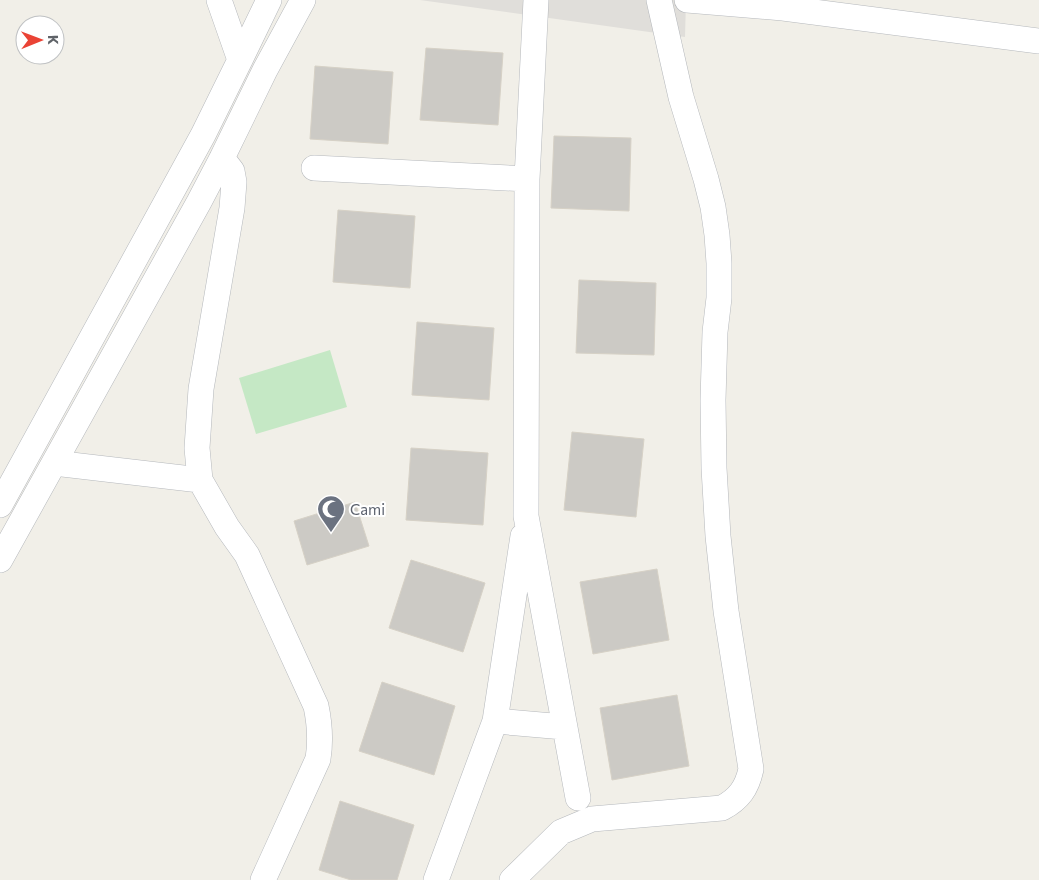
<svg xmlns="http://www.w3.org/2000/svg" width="1039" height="880" font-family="Commissioner,sans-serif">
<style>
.industrial{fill:#e0deda}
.green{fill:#c5e8c5}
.building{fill:#cccac5;stroke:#d6d1c6}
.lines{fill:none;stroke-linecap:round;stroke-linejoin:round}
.minor-casing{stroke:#b5b8bc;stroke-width:26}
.minor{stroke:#fff;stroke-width:25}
.labels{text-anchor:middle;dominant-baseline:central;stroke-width:4;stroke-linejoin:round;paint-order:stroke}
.worship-label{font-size:15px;fill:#5b616d;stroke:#fff;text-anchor:start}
</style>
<rect width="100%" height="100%" fill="#f1efe8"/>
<path class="industrial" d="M420,0h266l-1,37z"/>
<path class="green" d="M330,350l17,57 -91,27 -17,-56z"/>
<path class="building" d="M426,48l77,5 -5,72 -78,-5z
M315,66l78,6 -5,72 -78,-5z
M554,136l77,2 -2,73 -78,-3z
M338,210l77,6 -5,72 -77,-6z
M579,280l77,3 -2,72 -78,-2z
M417,322l77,6 -5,72 -77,-5z
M572,432l72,7 -8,78 -72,-7z
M411,448l77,5 -5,72 -77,-5z
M355,502l14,44 -62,19 -13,-44z
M411,560l74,23 -22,69 -74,-24z
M657,569l12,71 -76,14 -13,-72z
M382,682l73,24 -21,69 -75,-24z
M677,695l12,71 -77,14 -12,-72z
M340,801l74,24 -17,55h-46l-32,-10z"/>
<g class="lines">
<g class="minor-casing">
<path id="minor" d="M536,0l-9,179 -1,337 52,282
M687,0l96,8 256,33
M240,60l29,-60
M222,158l10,13 2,11 -2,26 -31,181 -4,59 3,32 27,47 20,28 69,151c4,19 5,34 2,53l-55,121
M314,168l213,11
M54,463l146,17
M0,505l203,-370 37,-75 -21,-60
M0,560l199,-358 23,-44 43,-88 38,-70
M495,721l69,6
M436,880l59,-159 28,-185
M512,880l49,-48 31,-13 130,-11c17,-9 25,-20 29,-39l-25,-158 -8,-75 -4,-68 -1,-68 2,-68 4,-34v-35l-2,-28 -4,-28 -7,-28 -25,-82 -22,-97"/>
</g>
<use href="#minor" class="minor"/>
</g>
<defs>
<g id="mosque-pin" transform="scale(1.4375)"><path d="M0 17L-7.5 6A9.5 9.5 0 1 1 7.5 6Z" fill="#6b7280" stroke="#fff"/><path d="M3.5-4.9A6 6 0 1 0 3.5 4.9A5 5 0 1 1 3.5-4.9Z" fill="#fff"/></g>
</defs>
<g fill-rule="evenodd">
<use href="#mosque-pin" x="331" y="509"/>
</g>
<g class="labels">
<g class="worship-label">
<text x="350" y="509">Cami</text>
</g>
</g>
<g transform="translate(40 40) rotate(89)"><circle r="24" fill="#ffffff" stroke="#bfc1c3"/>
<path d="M0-4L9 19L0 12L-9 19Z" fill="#ea4335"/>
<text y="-8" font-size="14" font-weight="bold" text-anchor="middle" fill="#5f6368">K</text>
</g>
</svg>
